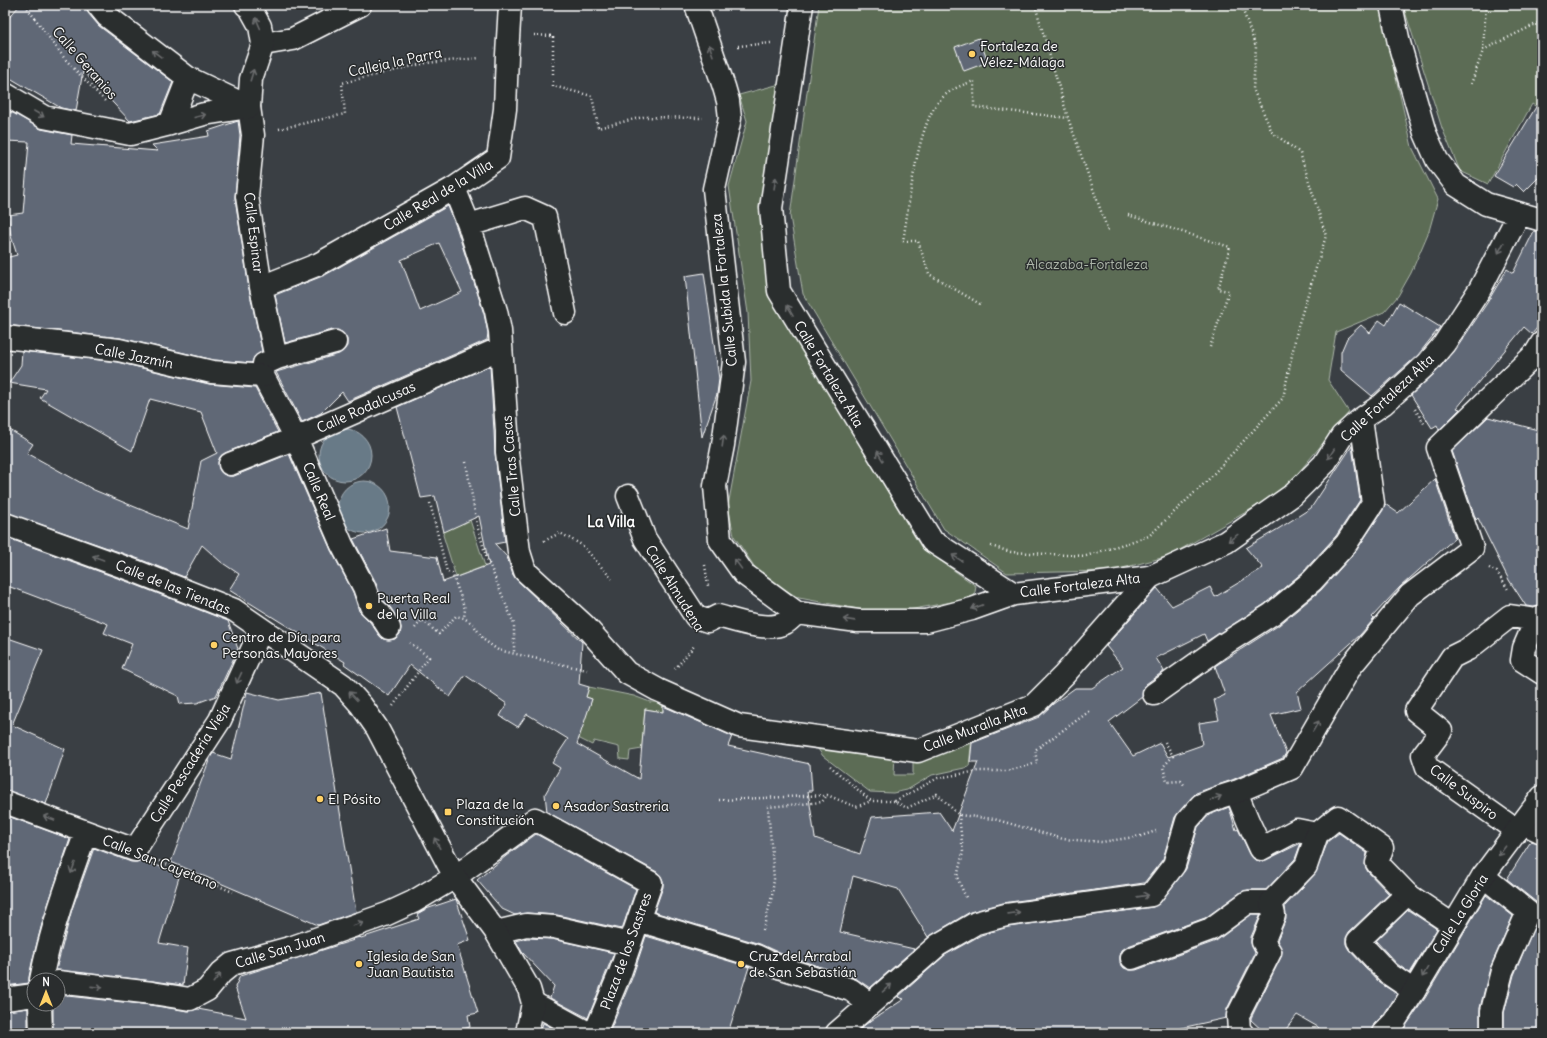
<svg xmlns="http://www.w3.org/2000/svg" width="1547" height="1038" font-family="Delius,sans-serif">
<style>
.green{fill:#5b6c55;stroke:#adb6aa}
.water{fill:#687a87;stroke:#a4afb7}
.building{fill:#606876;stroke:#fff;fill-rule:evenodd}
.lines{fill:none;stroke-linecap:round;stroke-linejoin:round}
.pedestrian-casing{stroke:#fff;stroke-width:25}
.minor-casing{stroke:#fff;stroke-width:25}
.path{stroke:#fff;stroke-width:2.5;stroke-dasharray:1 3;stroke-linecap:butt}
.pedestrian{stroke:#2a2d2e;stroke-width:22}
.minor{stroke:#2a2d2e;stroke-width:22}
.oneway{stroke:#6a6c6d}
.poi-dot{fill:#ffd166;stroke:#2a2d2e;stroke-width:1.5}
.labels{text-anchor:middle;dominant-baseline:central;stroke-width:3;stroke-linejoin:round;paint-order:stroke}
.poi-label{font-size:14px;fill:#fff;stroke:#2a2d2e;text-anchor:start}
.street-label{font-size:14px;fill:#fff;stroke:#2a2d2e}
.park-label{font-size:14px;fill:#adb6aa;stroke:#2a2d2e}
.neighbourhood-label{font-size:15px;font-weight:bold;fill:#fff;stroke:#2a2d2e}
</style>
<rect width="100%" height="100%" fill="#3a3f44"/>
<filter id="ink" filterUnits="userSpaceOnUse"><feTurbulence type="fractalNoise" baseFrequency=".025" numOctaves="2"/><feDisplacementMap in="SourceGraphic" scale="8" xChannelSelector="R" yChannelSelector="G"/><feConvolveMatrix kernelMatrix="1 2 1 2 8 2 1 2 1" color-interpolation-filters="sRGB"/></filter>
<g filter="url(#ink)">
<path class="green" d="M819,5h560l33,142 26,52 -9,32 -18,42 -13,23 -14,16 -48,20 -8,48 21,32 -66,79 -114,65 -58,15 -104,2 -63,-44 -141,-235 -13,-78z
M1403,5h139v105l-10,-6 -44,80 -28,-13 -18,-43z
M780,84l-9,214 150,249 55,39 -2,12 -88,16 -87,-16 -39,-23 -26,-39 -6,-30 23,-125 -3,-68 -19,-127 18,-65 -8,-26z
M461,520l2,4 7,-4 15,46 -29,11 -13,-42 2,-8z
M589,687l45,9 16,6h13v10l-18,-3 -3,40 -12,2 -1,9 -9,-1 -1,-12 -25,-6 -2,4 -14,-7 14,-39 -6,-2z
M972,737l-3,30 -37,8 -25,15 -14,3 -23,-1 -47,-36 -8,-11 80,9 -1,21h19v-18z"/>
<path class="water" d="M319 455a26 26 0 1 1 52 0a26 26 0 1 1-52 0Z
M338 507a26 26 0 1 1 52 0a26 26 0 1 1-52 0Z"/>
<path class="building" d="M20,5h66l2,8 11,13 74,56 -13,32 -30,7 -47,-50 -7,40 -15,-3 -56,-33v-53z
M979,38l9,24 -24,9 -9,-24z
M1542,97v77l-18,18 -8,-8 -3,3 -19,-11z
M5,112l8,1 28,16 31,6 -1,9 87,7 -6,-6 57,-9 -1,-5 30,-10 2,14 -5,63 14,91 13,62 -8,6 -2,6 -38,-3 -94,-22 -115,-13v-67l12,-3 -6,-19 -3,-21 15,-2 6,-71 -24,-1z
M448,206l9,23 27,85 4,19 -1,7 -139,61 -6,-9 -21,21 -19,9 -26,-50 63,-18 5,-4 3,-4v-7l-4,-6 -5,-3h-6l-47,13 -10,-48 50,-20zM439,243l23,49 -42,19 -19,-51z
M1534,231l8,1v90l-10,12 -8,-7 -67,81 3,1 -21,21 -2,-5 -5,3 -21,-33 24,-22 19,-21 33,-49 20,-34 6,4z
M704,273l15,106 -2,15 -15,43 -17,-161z
M1399,302l41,25 -22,28 -46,41 -31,-26v-18l6,-14 14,-13 9,8 9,-13 7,5z
M22,351l95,11 92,22 46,4 23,44 -53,21 -5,4 -2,5 1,7 4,5 6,2h5l55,-22 42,96 22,42 6,19 11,11 9,13 4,4 6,1 6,-1 5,-5 1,-6 -1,-6 -10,-15 -8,-8 -7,-18 -22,-42 33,-11 4,23 47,6 6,25 46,-17 -10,-49 -35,16 -9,-36 -14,2 -24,-91 93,-41 4,65 1,22 10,89 -10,2 12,13 6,18 4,5 65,62 -3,42 10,3 -3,10 6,2 -15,45 62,35 6,-70 18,3v-6l69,30 -4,10 82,18 2,27h-4l7,47 45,16 12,-37 67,-5 13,19 26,-69h-8l2,-19 67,-26 14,-13 22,-16h17l31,-21 -17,-21 51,-58 15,18 38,-19 5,10 48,-29 -17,-20 32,-19 33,-21 41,-62 8,54 -24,36 -33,36 -38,32 -58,37 -3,-7 -48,24 8,13 -18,13 -3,5 -1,8 -33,25 24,34 27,-13 8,14 34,-12 -3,-22 20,-3 -5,-20 11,-5 -10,-29 64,-41 42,-35 35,-39 27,-41 2,-6 13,9 37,-34 20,59 -55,49 -28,30 2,2 -14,16 -63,57 4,16 -30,7 15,38 -3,5 -51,22 -36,13 -4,4 -17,20 -12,42 -19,24 -141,20 -33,9 -42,25 -30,-48 -45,-13 -13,56 74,17 -44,39 -15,-10 -71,-23 -24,-11 -106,-32 9,-25v-6l-2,-5 -4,-4 -110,-60 -2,-18 15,-26 -8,-5 16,-24 -41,-25 -9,13 -18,-11 7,-12 -42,-29 -15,22 -40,-32 -21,31 -45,-32 1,-2 -116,-72 10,-16 -18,-12 -19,-17 -18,32 -45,-18 -134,-47v-85l28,17 -6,9 67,37 94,39 13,-68 16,-8 -16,-41 -51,-13 -18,52 -92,-53 6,-9 -37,-6 12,-18z
M1488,417l54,14v174l-8,2 -8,-1 -17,-26 -31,-62 -2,2 -24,-69z
M5,537l126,46 97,38 10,28 -22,47 -19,7 -17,1 -2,-8 -56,-27 10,-25 -28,-11 4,-9 -103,-39z
M5,637l38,13 -31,75 53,24 -19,55 -41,-14z
M247,692l32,8 42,-7 35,219 -38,13 -147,-63 39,-104 3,-5 18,6z
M1229,807l7,23 2,-1 12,25 4,5 6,2 6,-1 35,-17 -6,16 -29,31h-18l-7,2 -36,26 -77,28 -6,4 -2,6v7l4,5 6,2h6l80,-29 36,-27h9l-10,23v6l4,10 -28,56 -1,9 -67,15h-303l10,-9 38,-25 -6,-2 47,-42 36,-20 27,-8 145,-20 7,-4 26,-34 12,-42 11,-12z
M5,815l65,24 -27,81 -10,38 -4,19v6l-24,3z
M1339,833l28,20 -2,13 3,6 21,22 -40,38 -3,6v6l3,6 31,33 17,11 -13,20 -10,10 -3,9h-48l-5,-6 -21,-12 -14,18h-18l-14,-13v-2l30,-61 1,-6 -5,-11 9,-21 -1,-13 30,-32 13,-33z
M536,834l100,55 -14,40 -65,-14 -30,-2 -12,2 -13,-6 -25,-29 29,-24z
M1531,841l11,3v185l-12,1v3h-26v-20l10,-38 26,-63 -1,-5 -3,-5 -29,-23z
M94,848l37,14h6l5,-2 38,14 -21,69 29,5 -5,37 -30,-4 -97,-11 16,-61z
M1486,895l27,21 -23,52 -10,40v25h-79l24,-35z
M456,899l14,41 -13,5 21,68 -10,2 2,12 -20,6h-397v-29h5v-9l92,10 38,6 10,-2 48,9 -11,-31 5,-11 114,-36 -2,-1 8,-2 1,1 58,-19 -2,-5 9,-5z
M1408,910l29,19 -27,44 -13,-9 -21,-23z
M646,936l103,31 -21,66h-119l23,-55z
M527,938l25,1 62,14 -26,65 -38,-20 4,-12 -32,-34 -6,-11z
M28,1008v25h-23v-22z
M543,1023l19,10h-22z"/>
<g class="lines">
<g class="pedestrian-casing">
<path id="pedestrian" d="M263,44l30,-5 67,-34
M249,107l4,28 -6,61 14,91 13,62 3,9
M454,188l15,37 27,86 4,20 7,100v21l12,100 6,19 60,55 42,47 31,17 81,36 179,25 116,-46 30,-30 86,-98
M469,225l56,-17 20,9 20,96
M261,287l58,-23 135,-76 44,-30 7,-49 2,-54 3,-50
M335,342l-58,16 -13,6 -1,12 33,62 46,107 22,42 7,19 9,8 9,14
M230,464l66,-26 205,-90
M1542,617l-6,3 -12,28 -2,12 20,13
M1236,792l12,29 13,28 36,-19 20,4
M1523,823l19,9
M1517,831l-90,-64 -4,-12 18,-24 -25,-20 36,-54 16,-8 42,-33 26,4
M1483,876l45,36 -26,59 -10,40v22
M455,877l80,-58 116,64 -31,90 -25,60
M1407,894l-49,47 31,33 25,17
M638,920l118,36 23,11
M496,932l30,-7 28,2 76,17
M1132,958l79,-29 37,-27h23
M533,1003l55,30"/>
</g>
<g class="minor-casing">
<path id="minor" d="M98,5l9,11 81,62 61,29
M246,5l4,3 10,18 3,18 -12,35 -2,28
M696,5l28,82 4,14 2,17 -16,71 20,173 -11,83 -8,41 5,54 24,34 53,39 61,8h68l46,-12 42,-15 136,-17 76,-35 68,-48 30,-30 18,-28 19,-17 22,-15 44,-40 17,-20 36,-55 39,-75
M802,5l-31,203 8,83 153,250 82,53
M1391,5l8,38 26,90 12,27 19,25 30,19 56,16
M188,78l-18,46 34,-10 45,-7
M5,94l39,23 86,17 40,-10
M5,337l114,13 93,22 51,4
M628,496l17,43 51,78 12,4 10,-5c19,5 49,16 67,7 4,-2 8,-7 12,-10
M5,524l130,47 99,39 109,75 18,20 16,23 78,149 41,55 33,57 4,14 -6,30
M1154,694l72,-51 46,-29 40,-33 34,-37 27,-41 -12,-84
M5,802l130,48 85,-130 41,-90
M779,967l72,23 18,14
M41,980c10,-52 27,-98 45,-148
M58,982l94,11 38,6 17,-9 14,-17 11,-9 61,-17 94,-33 26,-12 42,-25
M5,999l29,-4
M40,1004l1,29
M837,1033l101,-88 38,-22 30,-8 145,-20 23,-30 13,-44 14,-16 19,-8 16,-5 56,-24 59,-102 59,-71 62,-47 -34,-100 98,-95 6,-10
M1242,1033l-3,-2 -1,-16 32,-63 -7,-10 11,-27 -3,-13 35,-36 11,-32 21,-17 44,31 -5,15 30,31 46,31
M1383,1033l11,-11 20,-31 69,-115 59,-79"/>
</g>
<path class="path" d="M25,5l40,54 41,43
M1035,5l33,113 40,113
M534,35l19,1v50l39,10 6,32 45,-11 60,1
M738,46l33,-3
M1483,50l59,-29
M1471,84l12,-33 3,-46
M279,129l66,-15 -3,-31 84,-20 54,-5
M1128,215l102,32 -12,42 11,2 -19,56
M980,304l-51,-30 -11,-33h-15c6,-34 14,-121 39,-143 9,-9 20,-13 32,-17v26l94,11
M1415,409l10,16
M466,462l11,63 9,31 28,68v29
M430,503l17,69 5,1 13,36 -1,9
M544,541l16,-8 22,12 30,34
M991,546l20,6 75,4 63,-20 58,-55 76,-83 15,-72 28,-90 -26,-83 -28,-21 -19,-43 3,-42 -15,-42
M705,565l3,21
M1489,568l8,4 12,19
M415,628l7,-8 17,14 17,-18 8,2 9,6 11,16 14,10 89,20
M675,669l20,-24
M393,706l36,-49 -19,-14
M1165,742l8,14 -10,11 4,15 14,-1 4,5
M830,766l41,35h23l13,7 30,-14 22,21 35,4 69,20 39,3 39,-6 15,-5
M719,800l108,-5 29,12 15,-6
M895,801l43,-23 40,-7h29l30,-8 -2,-13 55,-39
M959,815l4,37 -6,25 10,23
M159,861l74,31
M763,930l9,-34 2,-17 -6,-72 54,-5 5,-7"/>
<use href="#pedestrian" class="pedestrian"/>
<use href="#minor" class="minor"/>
</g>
<defs><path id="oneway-shaft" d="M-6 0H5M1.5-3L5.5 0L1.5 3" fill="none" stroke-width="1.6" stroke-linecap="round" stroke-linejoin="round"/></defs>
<g class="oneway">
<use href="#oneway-shaft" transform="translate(258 23) rotate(-113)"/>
<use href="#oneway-shaft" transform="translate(711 50) rotate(-109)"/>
<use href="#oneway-shaft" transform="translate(157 54) rotate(-143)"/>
<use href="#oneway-shaft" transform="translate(252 75) rotate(-73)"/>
<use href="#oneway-shaft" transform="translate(39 114) rotate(30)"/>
<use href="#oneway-shaft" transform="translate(200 116) rotate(-15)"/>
<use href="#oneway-shaft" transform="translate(775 183) rotate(-81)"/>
<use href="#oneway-shaft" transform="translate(1501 248) rotate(118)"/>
<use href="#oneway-shaft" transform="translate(790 310) rotate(-121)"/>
<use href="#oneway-shaft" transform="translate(723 441) rotate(-82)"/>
<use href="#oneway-shaft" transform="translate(1331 454) rotate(123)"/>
<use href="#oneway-shaft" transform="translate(880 456) rotate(-121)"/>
<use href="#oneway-shaft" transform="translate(1233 538) rotate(144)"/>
<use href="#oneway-shaft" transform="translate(98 558) rotate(-160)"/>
<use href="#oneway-shaft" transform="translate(957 558) rotate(-148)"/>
<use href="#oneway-shaft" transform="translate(738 564) rotate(-126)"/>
<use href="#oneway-shaft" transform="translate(977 607) rotate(160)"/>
<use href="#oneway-shaft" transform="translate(849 620) rotate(-172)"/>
<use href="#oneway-shaft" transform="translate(239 678) rotate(115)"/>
<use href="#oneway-shaft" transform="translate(353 696) rotate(-133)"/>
<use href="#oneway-shaft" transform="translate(1316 726) rotate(-60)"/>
<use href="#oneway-shaft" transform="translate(1216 798) rotate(-22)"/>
<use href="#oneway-shaft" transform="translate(49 818) rotate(-160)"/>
<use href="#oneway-shaft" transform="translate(437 843) rotate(-118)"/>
<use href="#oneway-shaft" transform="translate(1502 851) rotate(127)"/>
<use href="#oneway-shaft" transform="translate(73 868) rotate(110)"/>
<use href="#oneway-shaft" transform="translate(1143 896) rotate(-8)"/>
<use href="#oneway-shaft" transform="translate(1014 913) rotate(-8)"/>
<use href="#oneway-shaft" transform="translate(358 924) rotate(-20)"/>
<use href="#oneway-shaft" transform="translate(1425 972) rotate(120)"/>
<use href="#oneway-shaft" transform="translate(217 978) rotate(-51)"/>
<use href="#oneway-shaft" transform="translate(97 987) rotate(6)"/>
<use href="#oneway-shaft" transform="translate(887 988) rotate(-41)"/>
</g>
</g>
<g class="poi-dot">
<circle cx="972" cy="54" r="4"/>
<circle cx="369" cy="606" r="4"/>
<circle cx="214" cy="645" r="4"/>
<circle cx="320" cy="799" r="4"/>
<circle cx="556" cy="806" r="4"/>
<rect x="444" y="808" width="8" height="8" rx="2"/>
<circle cx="359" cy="964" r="4"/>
<circle cx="741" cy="964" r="4"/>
</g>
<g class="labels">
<g class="poi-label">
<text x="980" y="46">Fortaleza de<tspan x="980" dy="16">Vélez-Málaga</tspan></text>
<text x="377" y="598">Puerta Real<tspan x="377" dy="16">de la Villa</tspan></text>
<text x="222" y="637">Centro de Día para<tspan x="222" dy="16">Personas Mayores</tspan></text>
<text x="328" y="799">El Pósito</text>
<text x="456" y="804">Plaza de la<tspan x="456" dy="16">Constitución</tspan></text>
<text x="564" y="806">Asador Sastreria</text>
<text x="367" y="956">Iglesia de San<tspan x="367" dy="16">Juan Bautista</tspan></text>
<text x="749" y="956">Cruz del Arrabal<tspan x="749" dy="16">de San Sebastián</tspan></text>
</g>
<g class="street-label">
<text transform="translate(395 62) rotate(-12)">Calleja la Parra</text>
<text transform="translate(85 63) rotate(49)">Calle Geranios</text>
<text transform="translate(438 195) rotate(-31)">Calle Real de la Villa</text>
<text transform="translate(254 233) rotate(83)">Calle Espinar</text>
<text transform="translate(724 290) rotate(-96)">Calle Subida la Fortaleza</text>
<text transform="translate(134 356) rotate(11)">Calle Jazmín</text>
<text transform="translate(829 374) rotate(59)">Calle Fortaleza Alta</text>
<text transform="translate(1387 398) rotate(-43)">Calle Fortaleza Alta</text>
<text transform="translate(366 407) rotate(-24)">Calle Rodalcusas</text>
<text transform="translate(511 466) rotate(-95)">Calle Tras Casas</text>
<text transform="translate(319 491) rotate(67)">Calle Real</text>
<text transform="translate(1080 585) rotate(-7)">Calle Fortaleza Alta</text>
<text transform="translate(173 587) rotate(22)">Calle de las Tiendas</text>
<text transform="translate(675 588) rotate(58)">Calle Almudena</text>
<text transform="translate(975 728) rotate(-21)">Calle Muralla Alta</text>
<text transform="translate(190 763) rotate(-58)">Calle Pescadería Vieja</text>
<text transform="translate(1464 792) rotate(37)">Calle Suspiro</text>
<text transform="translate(160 862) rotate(22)">Calle San Cayetano</text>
<text transform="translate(1460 914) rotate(-58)">Calle La Gloria</text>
<text transform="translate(280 950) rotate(-17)">Calle San Juan</text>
<text transform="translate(626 951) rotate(-70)">Plaza de los Sastres</text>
</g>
<g class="park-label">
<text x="1087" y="264">Alcazaba-Fortaleza</text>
</g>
<g class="neighbourhood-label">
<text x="611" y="521">La Villa</text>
</g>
</g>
<rect width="1547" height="1038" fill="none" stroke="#2a2d2e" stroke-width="20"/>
<rect x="10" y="10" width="1527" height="1018" fill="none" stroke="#fff" stroke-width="1.5" filter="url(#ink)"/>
<g transform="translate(46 992)"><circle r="19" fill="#2a2d2e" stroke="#7f8182"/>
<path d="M0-3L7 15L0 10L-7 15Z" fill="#ffd166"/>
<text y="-6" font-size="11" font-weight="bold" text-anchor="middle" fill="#ffffff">N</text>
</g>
</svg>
